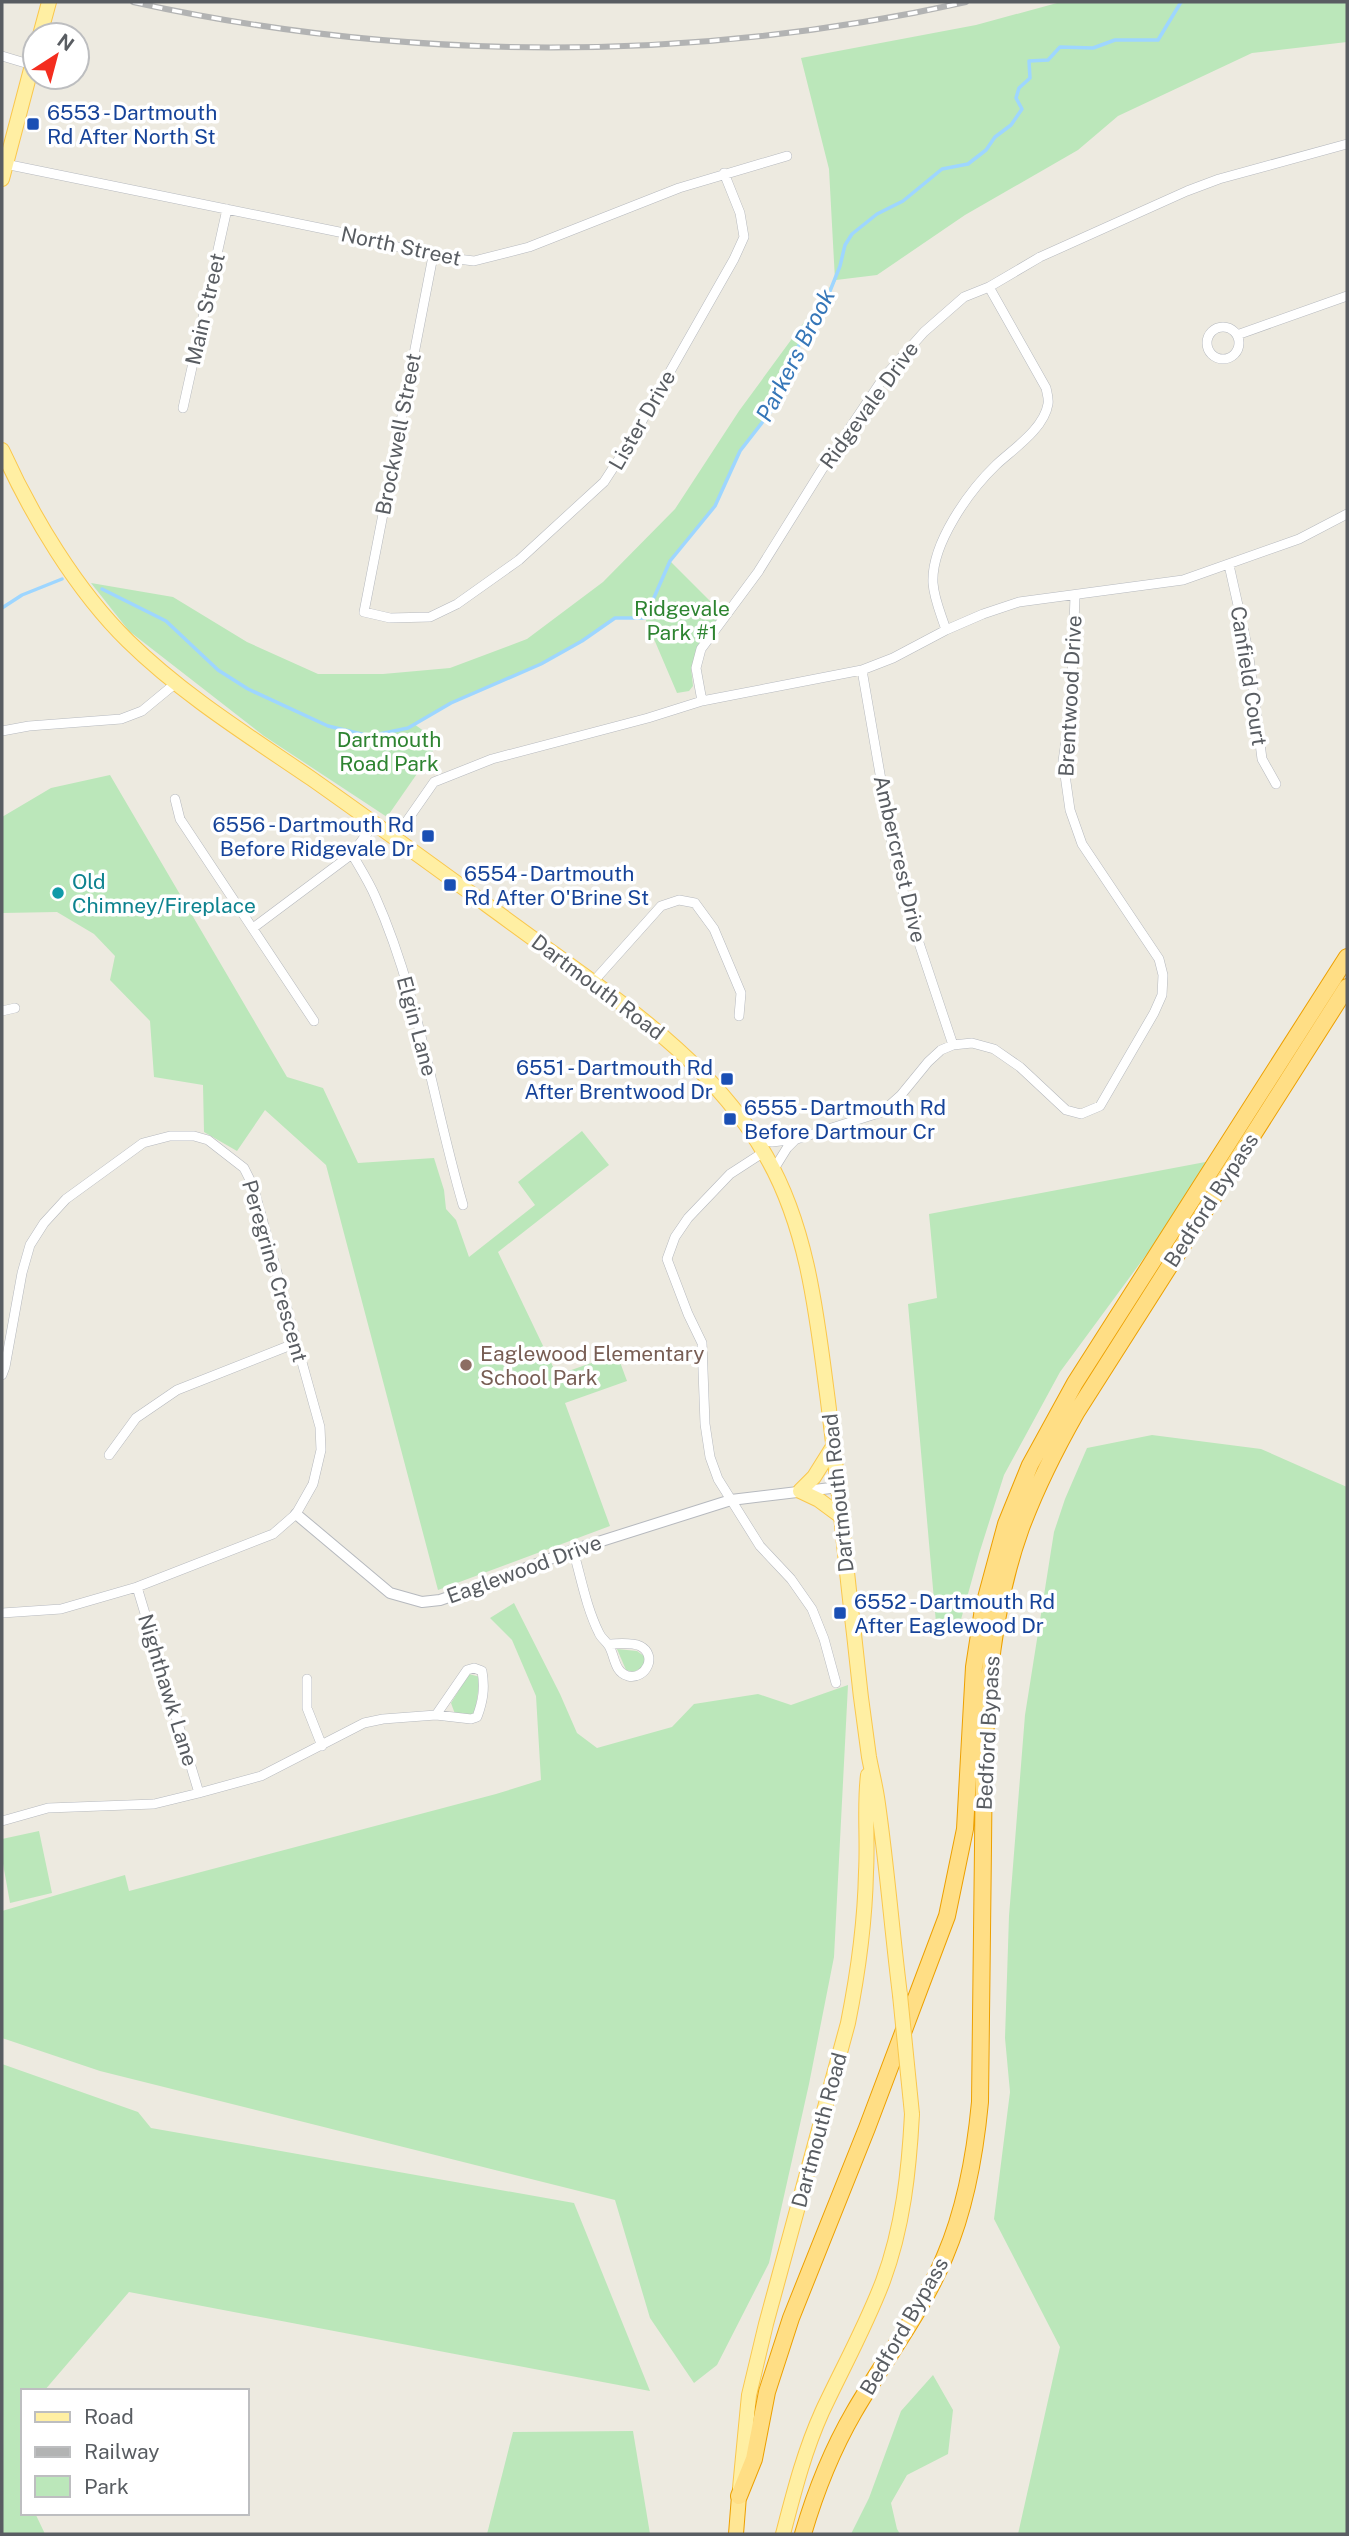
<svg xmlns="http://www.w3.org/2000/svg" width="1349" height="2536" font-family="'Public Sans',sans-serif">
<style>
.green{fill:#bbe7ba}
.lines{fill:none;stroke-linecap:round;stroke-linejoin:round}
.stream{stroke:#9ed6ff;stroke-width:3.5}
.minor-casing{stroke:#b6b9be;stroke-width:10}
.tertiary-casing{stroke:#b6b9be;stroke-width:12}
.primary-casing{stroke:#fac74c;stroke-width:16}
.trunk-casing{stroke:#eda000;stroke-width:16}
.motorway-casing{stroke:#eda000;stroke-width:18}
.minor{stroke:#fff;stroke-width:9}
.tertiary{stroke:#fff;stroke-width:10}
.primary{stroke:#ffefa3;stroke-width:14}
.trunk{stroke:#ffe694;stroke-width:14}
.motorway{stroke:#ffde85;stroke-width:16}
.rail-casing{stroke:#b2b3b3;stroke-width:6}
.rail{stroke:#fff;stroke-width:3.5;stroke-dasharray:10;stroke-linecap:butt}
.primary-bridge-casing{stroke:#fac74c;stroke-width:16;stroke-linecap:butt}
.primary-bridge{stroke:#ffefa3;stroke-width:14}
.transit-dot{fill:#1a4fb4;stroke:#fff;stroke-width:2.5}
.culture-dot{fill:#0f9aa8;stroke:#fff;stroke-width:2.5}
.education-dot{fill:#8d6e63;stroke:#fff;stroke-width:2.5}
.labels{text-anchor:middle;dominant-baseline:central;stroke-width:7;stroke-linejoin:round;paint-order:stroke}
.transit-label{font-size:21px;fill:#164399;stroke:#fff;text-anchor:start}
.street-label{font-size:21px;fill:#595d62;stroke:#fff}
.park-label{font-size:21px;fill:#2e8431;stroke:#fff}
.culture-label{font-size:21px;fill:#0d838f;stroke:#fff;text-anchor:start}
.education-label{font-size:21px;fill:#785e54;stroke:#fff;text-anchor:start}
.water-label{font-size:23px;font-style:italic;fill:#3576b8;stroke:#fff}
</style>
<rect width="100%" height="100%" fill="#edeae0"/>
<path class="green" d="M1071,2h276v40l-95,11 -134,63 -40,34 -113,65 -88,60 -41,5 -12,26 -20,31 -17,32 -12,37 -35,45 -25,55 -45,55 55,55 -34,52 2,18 -4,5 -12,2 -32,-75h-30l-33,23 -35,20 -96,42 -37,21 25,18 -52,75 -123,-81 -135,-105 -38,-48 82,14 74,45 71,32h65l67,-6 77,-29 76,-57 72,-73 64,-98 96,-131 -6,-111 -28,-111 175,-33 81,-22z
M110,775l177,302 36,11 35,75 76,-5 10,32 2,19 10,11 13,37 66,-52 -17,-23 64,-51 27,34 -111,87 59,123 60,-21 10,27 -62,22 45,123 -172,64 -112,-425 -61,-55 -28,41 -33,-19 -1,-47 -49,-8 -4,-56 -40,-41 5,-24 -21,-22 -37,-22 -55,1v-96l49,-29z
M1216,1160l-156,212 -56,103 -25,79 -22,80h-20l-29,-330 29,-6 -8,-84z
M1152,1435l109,14 86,38v1047h-329l42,-187 -66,-128 16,-127 -5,-54 4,-122 16,-201 29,-183 11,-33 22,-51z
M514,1603l46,91 17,39 20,15 75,-21 22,-23 64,-10 33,11 57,-20 -14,272 -25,127 -40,179 -52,102 -23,18 -44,-65 -35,-118 -515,-129 -98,-33v-127l123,-36 4,16 367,-97 45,-14 -5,-84 -24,-56 -22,-22z
M617,1649l20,2 7,5v10l-10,6 -8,-2z
M469,1674l11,3 -5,37h-20l-4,-11z
M39,1831l13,62 -42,10 -8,-45v-19z
M2,2064l136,48 13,16 423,75 76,188 -521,-99 -85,99h-21v122h12l10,21h-43z
M933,2375l20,35 -5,44 -41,21 -16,28 6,26 3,5h-49l18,-36 32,-87z
M633,2431l17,103h-163l26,-102z"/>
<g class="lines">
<path class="stream" d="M102,589l64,32 52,49 30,19 80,37 42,10 38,-8 43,-25 90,-39 41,-23 33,-23h30l25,-57 45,-55 25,-55 35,-45 12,-37 16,-32 21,-31 16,-40 5,-21 7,-11 25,-20 26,-13 39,-32 26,-5 18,-14 9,-13 16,-12 11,-16 -6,-11 3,-10 11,-10 -1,-17 19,-1 12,-13 33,1 22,-8h43l23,-38
M2,608l20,-13 40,-16"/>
<g class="minor-casing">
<path id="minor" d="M2,56l30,9
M5,164l339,69 89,23 41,5 55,-14 150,-59 108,-32
M433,256l-69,356 26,6 40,-1 27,-13 62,-44 85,-78 26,-40 104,-183 10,-22 -4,-24 -16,-40
M1207 343a16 16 0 1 1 32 0a16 16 0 1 1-32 0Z
M1237,335l110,-39
M183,408l44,-199
M1229,565l19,85 14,109 14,25
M946,630c-5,-16 -12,-31 -13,-47 -2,-39 36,-92 63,-118 17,-16 48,-36 52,-61 1,-5 -1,-11 -2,-16l-57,-101
M862,670l31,179 14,58 46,138
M702,701l-6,-33 5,-19 57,-77 63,-101 63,-94 40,-45 40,-35 25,-10 51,-30 147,-66 32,-12 128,-35
M2,731l27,-5 92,-7 21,-8 34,-28
M175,799l5,20 134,202
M395,838l39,-56 58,-23 156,-41 54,-17 160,-31 31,-12 53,-28 37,-16 36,-12 164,-22 116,-41 48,-25
M352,854c8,14 17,28 23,42 44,98 58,207 88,309
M253,928l99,-74 22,-30
M593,982l68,-76 18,-6 16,3 19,26 27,64 -2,23
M2,1011l13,-3
M756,1140l16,2 25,-3 85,-27 19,-17 27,-33 13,-12 12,-5 19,-2 22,6 26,18 46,43 15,4 19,-8 54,-93 8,-18 1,-20 -4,-16 -77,-115 -12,-34 -7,-49 8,-54 4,-111
M764,1152l-34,22 -42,44 -13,19 -8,22 21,55 14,29 3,81 5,33 8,22 42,67 31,33 21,30 12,30 12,44
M774,1169l13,-21 8,-8
M2,1375l3,-8 17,-94 8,-28 14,-22 22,-24 77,-56 27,-7h24l14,4 36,28 9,18 67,241 1,23 -8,34 -17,30 -23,20 -136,53 -76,22 -59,4
M109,1455l27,-37 41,-28 119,-47
M573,1550c8,27 13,57 26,83 2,5 7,8 10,13 6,10 5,26 19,30 18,4 30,-21 12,-30 -9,-4 -22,-2 -32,-2
M137,1587l62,206
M307,1679v29l15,38
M2,1821l46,-13 106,-4 45,-11 62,-17 103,-53 19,-4 53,-4 35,4 6,-2c6,-16 8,-29 5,-46l-8,-3 -7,2 -31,45"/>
</g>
<g class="tertiary-casing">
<path id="tertiary" d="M296,1514l94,79 32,9 18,-2 29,-10 104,-40 158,-50 108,-13"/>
</g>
<g class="primary-casing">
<path id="primary" d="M40,35l9,-33
M2,179l33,-125
M2,450c30,66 74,140 126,191 55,54 121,95 184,138 81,57 161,116 241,174 80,58 163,115 213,203 40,69 50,152 60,230 11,82 18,165 28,248 4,41 9,82 15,123 3,16 7,31 9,47 9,63 14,127 22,191
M834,1445l-20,32 -14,14 19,9 23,17
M740,2488l9,-93 17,-71 82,-301c10,-50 17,-100 18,-151 2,-33 -2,-65 2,-97
M783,2534c11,-42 21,-82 39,-122 20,-43 44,-86 61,-131 20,-54 26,-110 29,-167"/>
</g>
<g class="trunk-casing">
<path id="trunk" d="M736,2534l3,-38"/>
</g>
<g class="motorway-casing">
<path id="motorway" d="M739,2496l15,-37 13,-67 24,-74 76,-190 80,-212 18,-87 9,-162 9,-58 23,-85 24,-59 45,-82 272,-426
M803,2534c12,-41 29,-84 51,-122 30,-52 68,-100 91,-156 21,-49 30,-101 35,-154 1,-85 2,-170 3,-255 1,-107 1,-217 38,-319 15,-40 34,-78 55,-115l271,-426"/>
</g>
<use href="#minor" class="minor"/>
<use href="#tertiary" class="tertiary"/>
<use href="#primary" class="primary"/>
<use href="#trunk" class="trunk"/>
<use href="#motorway" class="motorway"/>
<g class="rail-casing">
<path id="rail" d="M133,2c273,60 560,61 833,0"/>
</g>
<use href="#rail" class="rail"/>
<g class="primary-bridge-casing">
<path id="primary-bridge" d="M900,1995l12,119"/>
</g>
<use href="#primary-bridge" class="primary-bridge"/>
</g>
<g class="transit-dot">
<rect x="26" y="117" width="14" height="14" rx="3.5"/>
<rect x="421" y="829" width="14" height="14" rx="3.5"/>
<rect x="443" y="878" width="14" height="14" rx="3.5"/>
<rect x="720" y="1072" width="14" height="14" rx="3.5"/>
<rect x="723" y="1112" width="14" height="14" rx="3.5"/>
<rect x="833" y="1606" width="14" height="14" rx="3.5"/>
</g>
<circle class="culture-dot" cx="58" cy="893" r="7"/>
<circle class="education-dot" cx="466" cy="1365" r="7"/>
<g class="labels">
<g class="transit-label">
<text x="47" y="112">6553 - Dartmouth<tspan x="47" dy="24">Rd After North St</tspan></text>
<text x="414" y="824" text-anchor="end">6556 - Dartmouth Rd<tspan x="414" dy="24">Before Ridgevale Dr</tspan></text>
<text x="464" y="873">6554 - Dartmouth<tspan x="464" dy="24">Rd After O'Brine St</tspan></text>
<text x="713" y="1067" text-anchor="end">6551 - Dartmouth Rd<tspan x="713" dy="24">After Brentwood Dr</tspan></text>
<text x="744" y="1107">6555 - Dartmouth Rd<tspan x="744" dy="24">Before Dartmour Cr</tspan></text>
<text x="854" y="1601">6552 - Dartmouth Rd<tspan x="854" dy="24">After Eaglewood Dr</tspan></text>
</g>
<g class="street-label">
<text transform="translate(401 246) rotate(12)">North Street</text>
<text transform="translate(205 309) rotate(-77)">Main Street</text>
<text transform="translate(869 405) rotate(-54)">Ridgevale Drive</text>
<text transform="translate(642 420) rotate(-60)">Lister Drive</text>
<text transform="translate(398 434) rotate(-79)">Brockwell Street</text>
<text transform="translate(1249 676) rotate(81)">Canfield Court</text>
<text transform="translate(1070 696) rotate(-87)">Brentwood Drive</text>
<text transform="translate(900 859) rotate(77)">Ambercrest Drive</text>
<text transform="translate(598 987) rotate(37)">Dartmouth Road</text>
<text transform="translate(417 1026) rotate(75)">Elgin Lane</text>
<text transform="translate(1211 1200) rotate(-57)">Bedford Bypass</text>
<text transform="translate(275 1271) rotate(74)">Peregrine Crescent</text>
<text transform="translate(838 1493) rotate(-96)">Dartmouth Road</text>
<text transform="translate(524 1569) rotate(-20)">Eaglewood Drive</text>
<text transform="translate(168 1690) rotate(73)">Nighthawk Lane</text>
<text transform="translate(988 1733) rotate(-87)">Bedford Bypass</text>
<text transform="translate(819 2130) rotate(-75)">Dartmouth Road</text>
<text transform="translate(904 2326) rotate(-60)">Bedford Bypass</text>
</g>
<g class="park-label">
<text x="682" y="608">Ridgevale<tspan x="682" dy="24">Park #1</tspan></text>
<text x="389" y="739">Dartmouth<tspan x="389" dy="24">Road Park</tspan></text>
</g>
<g class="culture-label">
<text x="72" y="881">Old<tspan x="72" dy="24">Chimney/Fireplace</tspan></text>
</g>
<g class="education-label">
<text x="480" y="1353">Eaglewood Elementary<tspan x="480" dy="24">School Park</tspan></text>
</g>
<g class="water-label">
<text transform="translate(795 355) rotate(-63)">Parkers Brook</text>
</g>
</g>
<rect width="1349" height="2536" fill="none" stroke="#595d62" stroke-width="7"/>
<rect x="21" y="2389" width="228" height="126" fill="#ffffff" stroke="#bdbec0" stroke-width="2"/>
<rect x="35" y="2412" width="35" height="10" fill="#ffefa3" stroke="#bdbec0" stroke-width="2"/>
<text x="84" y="2424" font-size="21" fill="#595d62">Road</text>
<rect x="35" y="2447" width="35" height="10" fill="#b2b3b3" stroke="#bdbec0" stroke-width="2"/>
<text x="84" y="2459" font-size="21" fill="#595d62">Railway</text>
<rect x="35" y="2476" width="35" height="21" fill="#bbe7ba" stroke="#bdbec0" stroke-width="2"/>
<text x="84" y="2494" font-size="21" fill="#595d62">Park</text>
<g transform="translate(56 56) rotate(36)"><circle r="33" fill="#ffffff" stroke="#bdbec0" stroke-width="2"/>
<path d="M0-5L12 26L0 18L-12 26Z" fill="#f42d1f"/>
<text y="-10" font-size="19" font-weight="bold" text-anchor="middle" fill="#595d62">N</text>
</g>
</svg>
